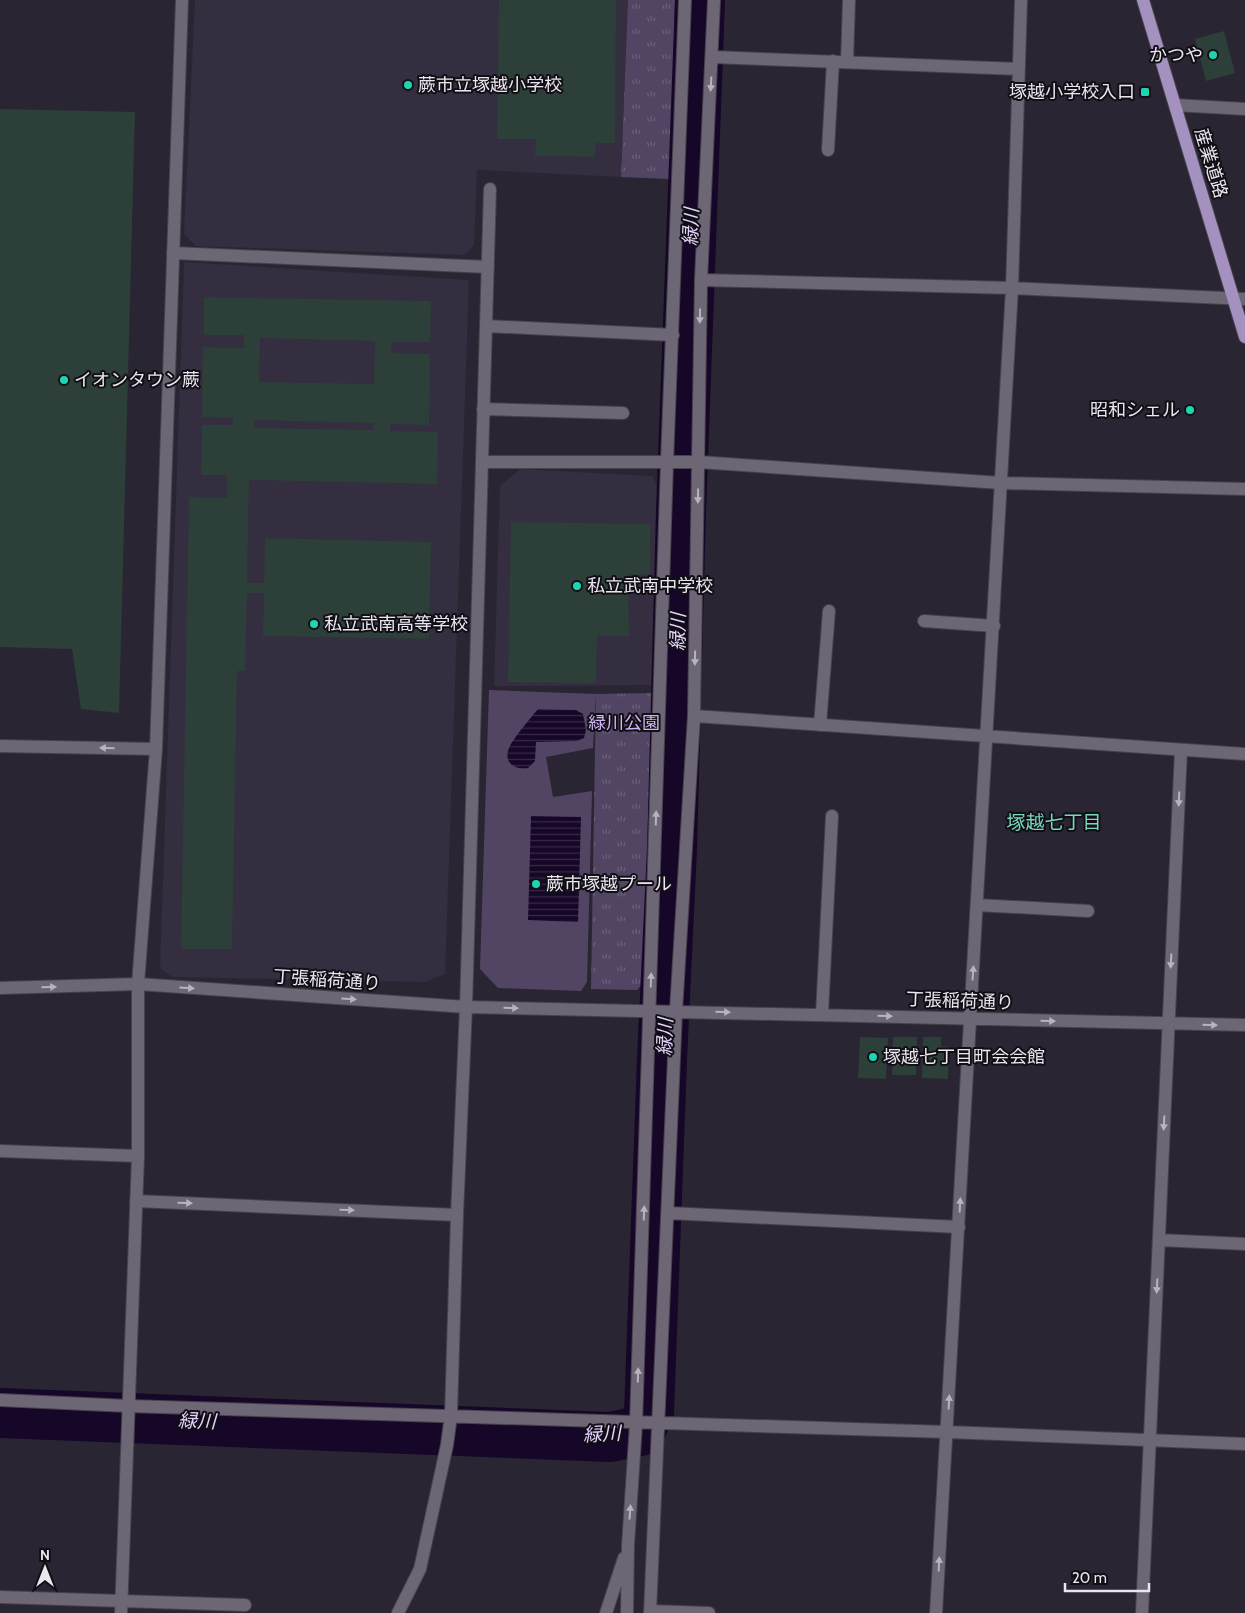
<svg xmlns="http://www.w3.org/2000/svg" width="1245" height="1613" font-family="Cabin,'Noto Sans JP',sans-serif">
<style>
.built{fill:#352d40}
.park{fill:url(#park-tufts)}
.pitch{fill:#524564}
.water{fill:url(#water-rules)}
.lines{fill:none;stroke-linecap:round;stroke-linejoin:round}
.river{stroke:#160627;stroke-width:50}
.building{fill:#2d3f39;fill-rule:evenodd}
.service-casing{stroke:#47424c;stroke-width:14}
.minor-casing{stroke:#47424c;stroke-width:14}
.tertiary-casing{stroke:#47424c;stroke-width:14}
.primary-casing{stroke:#47424c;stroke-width:14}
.service{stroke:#6c6675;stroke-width:12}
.minor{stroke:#6c6675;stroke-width:12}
.tertiary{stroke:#6c6675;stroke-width:12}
.primary{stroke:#a491c0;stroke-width:12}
.oneway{fill:#b8b3be}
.poi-dot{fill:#1cd5b1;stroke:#110f15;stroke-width:2}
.labels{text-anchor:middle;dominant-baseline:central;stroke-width:4;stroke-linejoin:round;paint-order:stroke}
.poi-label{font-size:18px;fill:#eae6ef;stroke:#110f15;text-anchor:start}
.street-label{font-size:18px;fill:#eae6ef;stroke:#110f15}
.park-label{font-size:18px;fill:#ceb3f5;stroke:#110f15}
.water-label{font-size:19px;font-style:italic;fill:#e5d5fe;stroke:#110f15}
.neighbourhood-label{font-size:19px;fill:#76d7bd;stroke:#110f15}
</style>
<defs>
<pattern id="park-tufts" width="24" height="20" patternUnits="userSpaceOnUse" patternTransform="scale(1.25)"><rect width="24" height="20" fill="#524564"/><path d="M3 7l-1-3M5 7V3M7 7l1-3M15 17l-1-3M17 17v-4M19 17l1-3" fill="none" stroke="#6b607a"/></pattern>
<pattern id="water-rules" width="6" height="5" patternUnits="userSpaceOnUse" patternTransform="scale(1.25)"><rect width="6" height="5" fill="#160627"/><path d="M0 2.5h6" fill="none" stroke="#382a47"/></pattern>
</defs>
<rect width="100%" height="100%" fill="#2a2532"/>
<path class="built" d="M195,0h433l-7,177 -144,-7 -3,75 -9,10 -269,-9 -12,-12z
M184,262l285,18 -24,694 -20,8 -253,-5 -12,-9z
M520,469l132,7 6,11 -4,198 -160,1 6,-200z"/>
<path class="park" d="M628,0h47l-5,179 -49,-2z
M653,693l-9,289 -7,8 -46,-1 5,-295z"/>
<path class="pitch" d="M489,690l107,4 -3,54 -47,9 7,40 39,-6 -5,191 -6,9 -83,-3 -18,-19z"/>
<path class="water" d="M538,709l38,1 7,4 3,16 -2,8 -7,3 -41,1 -1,19 -7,7c-13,2 -25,-5 -19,-20 5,-11 21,-29 29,-39z
M531,816l50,1 -3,105 -50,-2z"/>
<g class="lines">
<path class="river" d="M0,1413l610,24 30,-6 9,-18 13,-354 10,-210 9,-338 19,-511"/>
</g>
<path class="building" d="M499,0h117l-1,143h-19l-1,14 -60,-1 1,-17h-39z
M1224,31l11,42 -29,8 -11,-42z
M0,109l135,3 -16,601 -38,-4 -9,-60 -72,-2z
M204,297l227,4 -1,41h-39v11l39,1 -1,71 -39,-1v7l48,1 -1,52 -188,-4 -2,103h17l1,-45 166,4 -2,97 -166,-3 1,-43h-17l-2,78h-8l-5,278h-51l8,-452 38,1v-23h-26l1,-50h31v-7l-31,-1 1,-70 41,1v-13h-40zM260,338l115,3 -1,43 -115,-2zM254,420l120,3 -1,7 -119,-2z
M511,522l139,2v50l-22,1 1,61h-32l-1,47 -88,-1z
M860,1037l28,1 -2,41 -28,-1z
M893,1037h24l-1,38h-24z
M923,1037h18v9l8,1 -1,32 -26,-1z"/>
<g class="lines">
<g class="service-casing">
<path id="service" d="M847,62l2,-62
M828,150l5,-89"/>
</g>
<g class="minor-casing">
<path id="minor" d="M712,57l307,12
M1175,105l70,4
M173,253l315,14
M701,280l311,8 233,11
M486,326l187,9
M483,409l140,4
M482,462h217l302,21 244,6
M924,621l70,5
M694,716l551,38
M820,725l9,-114
M0,746l156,3
M977,905l111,6
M0,988l138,-4 328,23 779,18
M822,1014l10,-198
M0,1151l138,5
M136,1201l321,14
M668,1213l291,14
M1159,1240l86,4
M0,1400l128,6 819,26 298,12
M0,1597l245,8
M650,1611l59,2
M398,1613l22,-44 27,-124 4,-30 6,-200 9,-208 24,-818
M606,1613l18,-55
M627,1613l1,-68 8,-121 31,-962 18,-462
M650,1613l26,-602 18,-295 7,-436 13,-280
M936,1613l76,-1325 9,-288
M1142,1613l39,-863"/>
</g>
<g class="tertiary-casing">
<path id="tertiary" d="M121,1613l17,-457v-172l18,-235 26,-749"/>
</g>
<g class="primary-casing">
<path id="primary" d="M1143,0l102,337"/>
</g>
<use href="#service" class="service"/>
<use href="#minor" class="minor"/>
<use href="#tertiary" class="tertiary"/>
<use href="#primary" class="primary"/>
</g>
<defs><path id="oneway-solid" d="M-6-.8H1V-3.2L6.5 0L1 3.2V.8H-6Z" transform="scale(1.25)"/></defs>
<g class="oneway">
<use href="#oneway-solid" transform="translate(711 84) rotate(93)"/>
<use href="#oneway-solid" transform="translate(700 316) rotate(91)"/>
<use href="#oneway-solid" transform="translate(698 496) rotate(91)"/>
<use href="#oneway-solid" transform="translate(695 658) rotate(91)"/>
<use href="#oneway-solid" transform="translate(107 748) rotate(-179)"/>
<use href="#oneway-solid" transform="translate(1179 799) rotate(93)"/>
<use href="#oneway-solid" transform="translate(656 818) rotate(-88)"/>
<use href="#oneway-solid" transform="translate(1171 961) rotate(93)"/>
<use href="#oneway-solid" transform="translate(973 973) rotate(-86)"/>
<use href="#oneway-solid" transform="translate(651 980) rotate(-88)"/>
<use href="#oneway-solid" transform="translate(49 987) rotate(-2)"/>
<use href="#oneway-solid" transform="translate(187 988) rotate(4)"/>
<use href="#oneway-solid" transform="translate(349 999) rotate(4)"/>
<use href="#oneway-solid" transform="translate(511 1008) rotate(1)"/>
<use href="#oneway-solid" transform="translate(723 1012) rotate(1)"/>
<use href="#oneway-solid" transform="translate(885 1016) rotate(2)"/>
<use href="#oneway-solid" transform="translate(1048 1021) rotate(2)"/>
<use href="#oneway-solid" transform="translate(1210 1025) rotate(1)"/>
<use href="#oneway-solid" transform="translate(1164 1123) rotate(93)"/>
<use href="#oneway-solid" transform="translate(185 1203) rotate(2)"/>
<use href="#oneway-solid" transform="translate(960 1205) rotate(-87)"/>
<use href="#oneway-solid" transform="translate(347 1210) rotate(2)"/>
<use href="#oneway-solid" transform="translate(644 1213) rotate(-88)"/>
<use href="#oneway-solid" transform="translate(1157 1286) rotate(93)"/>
<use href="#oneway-solid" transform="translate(638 1375) rotate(-88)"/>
<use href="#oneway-solid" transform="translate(949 1402) rotate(-87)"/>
<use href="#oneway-solid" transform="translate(630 1512) rotate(-86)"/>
<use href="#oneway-solid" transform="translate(939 1564) rotate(-87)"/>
</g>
<g class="poi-dot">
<circle cx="1213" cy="55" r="5"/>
<circle cx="408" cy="85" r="5"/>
<rect x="1140" y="87" width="10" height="10" rx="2.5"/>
<circle cx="64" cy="380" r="5"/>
<circle cx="1190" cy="410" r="5"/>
<circle cx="577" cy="586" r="5"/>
<circle cx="314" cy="624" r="5"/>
<circle cx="536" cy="884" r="5"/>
<circle cx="873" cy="1057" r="5"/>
</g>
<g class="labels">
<g class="poi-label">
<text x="1203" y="55" text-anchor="end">かつや</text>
<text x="418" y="85">蕨市立塚越小学校</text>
<text x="1135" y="92" text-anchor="end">塚越小学校入口</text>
<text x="74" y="380">イオンタウン蕨</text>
<text x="1180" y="410" text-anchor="end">昭和シェル</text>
<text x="587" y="586">私立武南中学校</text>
<text x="324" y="624">私立武南高等学校</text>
<text x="546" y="884">蕨市塚越プール</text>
<text x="883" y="1057">塚越七丁目町会会館</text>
</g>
<g class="street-label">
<text transform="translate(1211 163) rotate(73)">産業道路</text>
<text transform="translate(327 980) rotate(4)">丁張稲荷通り</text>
<text transform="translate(960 1001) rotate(2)">丁張稲荷通り</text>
</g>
<g class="park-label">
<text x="624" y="723">緑川公園</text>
</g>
<g class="water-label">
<text transform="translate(691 227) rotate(-88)">緑川</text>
<text transform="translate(678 632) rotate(-89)">緑川</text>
<text transform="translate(665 1037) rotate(-88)">緑川</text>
<text transform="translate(197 1421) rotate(2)">緑川</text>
<text transform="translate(602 1434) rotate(-3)">緑川</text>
</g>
<g class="neighbourhood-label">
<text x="1054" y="822">塚越七丁目</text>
</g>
</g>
<g transform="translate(45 1568)" stroke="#110f15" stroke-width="4" paint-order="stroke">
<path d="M0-4L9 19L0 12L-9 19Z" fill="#eae6ef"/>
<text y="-8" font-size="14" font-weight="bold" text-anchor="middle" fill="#eae6ef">N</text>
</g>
<path d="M1065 1583v8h84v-8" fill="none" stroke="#eae6ef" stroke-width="2.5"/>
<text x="1072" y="1583" font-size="15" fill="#eae6ef" stroke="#110f15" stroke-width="4" paint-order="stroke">20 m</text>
</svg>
